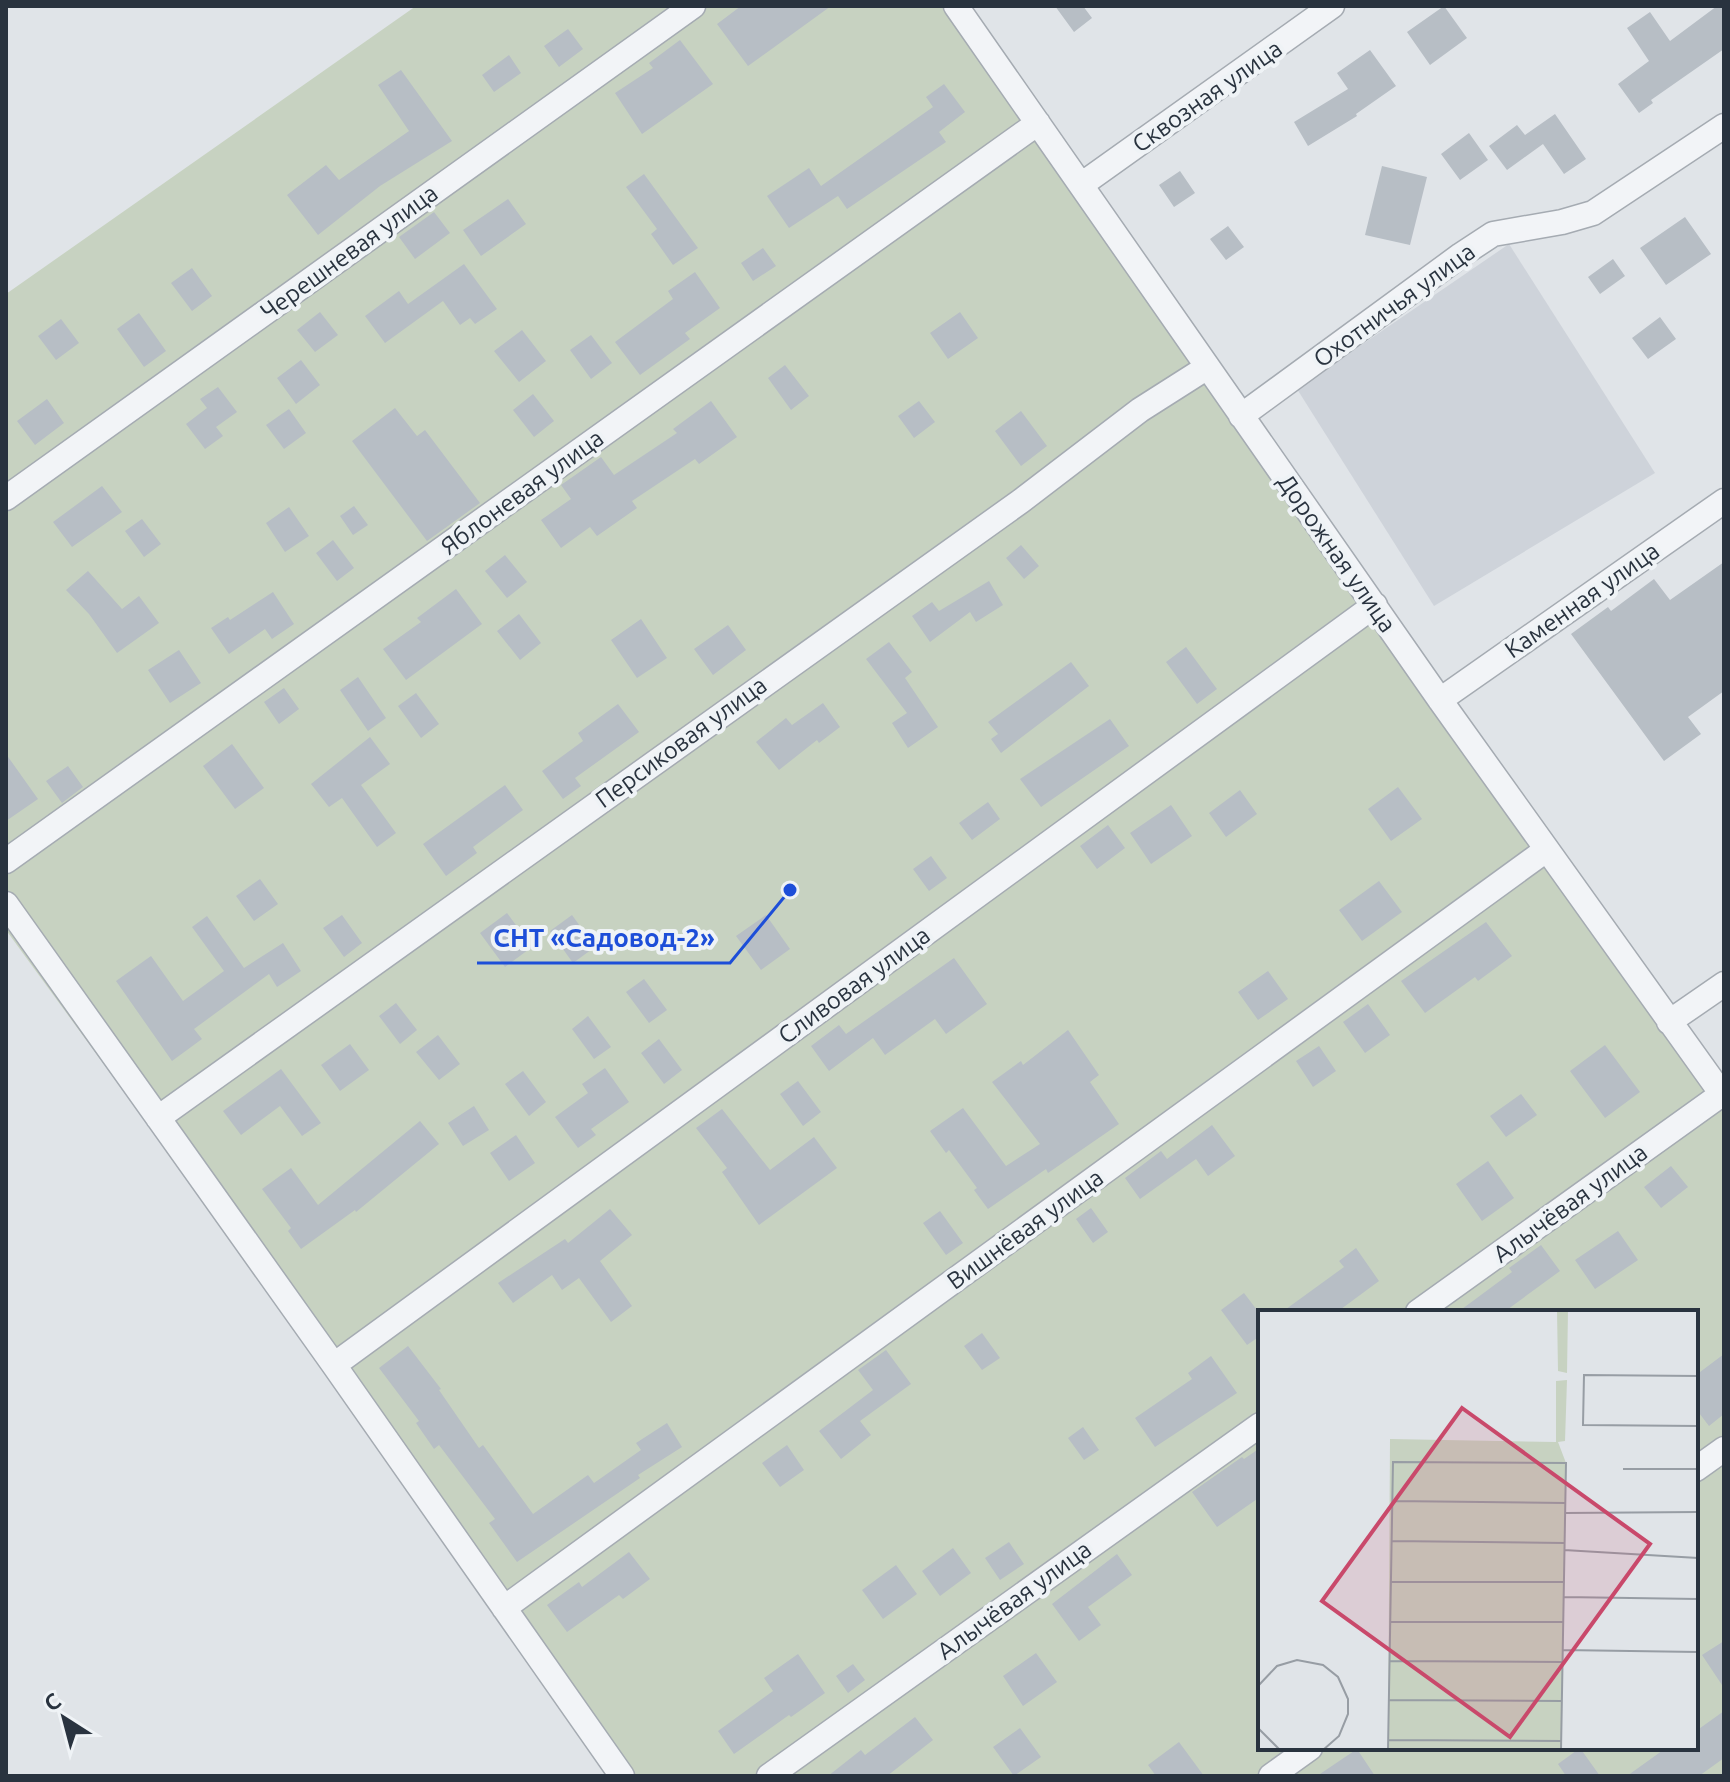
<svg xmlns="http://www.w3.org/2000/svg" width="1730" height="1782" font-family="Ubuntu,sans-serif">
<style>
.built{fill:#ced3da}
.green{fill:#c7d2c1;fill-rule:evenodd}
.building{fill:#b7bec5}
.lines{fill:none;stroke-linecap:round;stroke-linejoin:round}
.minor-casing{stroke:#a5abb2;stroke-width:27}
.minor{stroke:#f2f4f7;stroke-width:24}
.labels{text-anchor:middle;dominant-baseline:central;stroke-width:8;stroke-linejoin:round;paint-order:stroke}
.street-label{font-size:24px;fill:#29333f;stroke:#eff3f6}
.inset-road{fill:none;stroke:#979da4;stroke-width:2}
.view{fill:#c9496b;fill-opacity:0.15;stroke:#c9496b;stroke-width:4}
.inset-edge{fill:none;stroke:#29333f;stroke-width:4}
.leader{fill:none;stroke:#1d4ed8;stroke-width:3}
.callout-dot{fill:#1d4ed8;stroke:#eff3f6;stroke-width:3}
.callout-label{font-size:26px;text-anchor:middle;font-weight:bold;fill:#1d4ed8;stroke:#eff3f6;stroke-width:8;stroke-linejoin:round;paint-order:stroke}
</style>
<rect width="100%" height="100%" fill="#e0e4e8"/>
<path class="built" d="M1509,244l146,229 -221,133 -137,-217z"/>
<path class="green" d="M416,6h540l768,1091v679h-1106l-102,-146 -510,-700v-636zM1260,1312h436v436h-436z"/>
<path class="building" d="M741,6h90l-83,60 -31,-42z
M1055,6h28l9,12 -18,14z
M1444,6l23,32 -37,27 -23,-33z
M1717,6h7v43l-73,51 2,3 -14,10 -21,-29 31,-23 -22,-33 23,-16 20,29z
M568,29l15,20 -24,18 -15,-21z
M680,40l33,44 -71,50 -27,-41 38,-25 -4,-5z
M1370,50l26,36 -40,28 1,2 -49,30 -14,-24 54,-33 -11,-16z
M509,55l12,18 -27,19 -12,-17z
M401,70l51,71 -72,45 -62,49 -31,-40 39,-30 13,15 70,-49 -31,-46z
M944,84l21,28 -26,20 7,10 -99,67 -9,-13 -49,32 -22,-32 42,-28 12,18 112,-79 -7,-10z
M1555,114l31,45 -22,15 -21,-30 -36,26 -18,-24 28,-21 8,10z
M1469,133l19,27 -28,20 -19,-26z
M1382,166l45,11 -17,68 -45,-10z
M1180,171l15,22 -21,14 -15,-22z
M644,174l54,74 -25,17 -22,-31 6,-5 -31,-42z
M508,199l18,25 -45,32 -18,-26z
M434,212l16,21 -35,26 -16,-22z
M1685,217l26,37 -45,31 -26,-37z
M1228,226l16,21 -18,13 -16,-21z
M763,248l13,18 -23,15 -12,-18z
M1613,259l12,17 -25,18 -12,-17z
M464,264l33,45 -22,15 -5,-6 -10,7 -17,-24 -58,42 -20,-27 34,-25 9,13z
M192,268l20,28 -20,15 -21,-28z
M695,272l25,36 -35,25 5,6 -50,36 -25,-33 58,-43 -5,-8z
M320,312l18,23 -23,17 -18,-22z
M960,312l18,26 -30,21 -18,-26z
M139,313l27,38 -22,16 -27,-38z
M1660,317l16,22 -28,20 -16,-21z
M61,319l18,24 -23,17 -18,-24z
M522,330l24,31 -27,21 -25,-31z
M591,335l21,28 -21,16 -21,-29z
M301,360l19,25 -24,19 -19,-26z
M785,365l24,31 -18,14 -23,-32z
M218,387l19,25 -21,15 7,9 -18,13 -19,-25 21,-16 -7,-9z
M533,394l21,27 -20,16 -21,-27z
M47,399l17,24 -29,22 -18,-24z
M711,401l26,36 -38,27 -4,-5 -63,42 5,7 -40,28 -7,-9 -29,21 -20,-28 30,-21 -10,-14 40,-28 13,18 63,-42 -4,-4z
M919,401l16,21 -21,16 -16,-22z
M395,408l22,28 8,-6 55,73 -53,38 -75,-100z
M289,409l17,24 -22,16 -18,-24z
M1021,411l26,35 -26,20 -26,-35z
M102,486l20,26 -50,35 -19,-25z
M354,506l14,19 -15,10 -13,-19z
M289,507l20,29 -24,16 -19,-29z
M142,519l19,25 -17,13 -19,-26z
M333,540l21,28 -17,13 -21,-28z
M1021,545l18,21 -15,13 -18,-21z
M505,555l22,27 -20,16 -22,-27z
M1724,562v129l-36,26 13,17 -37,27 -93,-127 37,-27 3,4 43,-32 16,21z
M88,571l34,38 17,-13 20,27 -42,30 -28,-39 -23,-24z
M989,581l14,24 -27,17 -6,-10 -40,30 -18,-26 20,-14 7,9z
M456,589l26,35 -76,56 -23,-31 38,-27 -4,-4z
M273,592l21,32 -22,15 -7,-10 -36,25 -18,-26 17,-11 2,3z
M519,614l22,29 -21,17 -23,-29z
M641,619l26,39 -30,20 -26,-38z
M728,625l18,25 -33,25 -19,-26z
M889,642l23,30 -7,6 33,49 -30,21 -16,-25 15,-10 -41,-54z
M1186,647l31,42 -20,15 -31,-42z
M179,650l22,33 -31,20 -22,-33z
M1071,662l18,24 -88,67 -10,-14 7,-5 -10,-12z
M358,677l28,41 -18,13 -28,-41z
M284,688l15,21 -20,15 -15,-22z
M416,693l23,31 -18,14 -23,-32z
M823,703l17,24 -21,16 -2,-3 -38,30 -23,-28 30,-24 6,7z
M618,704l21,28 -64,46 6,8 -18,13 -21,-28 41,-30 -5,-8z
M1110,719l19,27 -88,61 -21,-28z
M370,737l20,27 -29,21 35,48 -19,14 -35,-49 -13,9 -18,-23z
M232,744l32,44 -29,21 -32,-43z
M6,754l32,45 -32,22z
M68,766l15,21 -21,16 -16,-22z
M505,785l18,25 -50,37 4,6 -31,23 -23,-32z
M1398,787l24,32 -31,22 -23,-32z
M1240,790l17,24 -31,23 -17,-24z
M988,802l12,17 -28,21 -13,-17z
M1171,805l21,31 -41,28 -21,-31z
M1108,825l17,23 -28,21 -17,-23z
M931,856l16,22 -18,13 -16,-22z
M260,879l18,25 -24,17 -18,-25z
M1379,881l23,31 -40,29 -23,-31z
M507,913l25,34 -27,20 -25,-34z
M342,915l20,28 -18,14 -21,-29z
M572,915l23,32 -22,16 -23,-32z
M766,915l24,34 -29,21 -25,-34z
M207,916l37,52 39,-25 18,28 -24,16 -8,-13 -75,55 8,10 -30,22 -56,-80 35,-25 32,45 41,-30 -32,-44z
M1486,922l26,34 -34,25 -3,-4 -50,36 -24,-32z
M954,958l33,46 -41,30 -11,-15 -50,36 -12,-17 -44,33 -18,-25 28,-21 7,9z
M1268,971l20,28 -30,21 -20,-28z
M644,979l23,31 -18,13 -23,-31z
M396,1003l21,27 -17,14 -21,-28z
M1368,1004l22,31 -25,18 -22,-31z
M588,1016l23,31 -17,12 -22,-30z
M1068,1030l31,45 -9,7 29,42 -71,49 -2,-4 -58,40 -14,-19 3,-2 -28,-38 -3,3 -16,-22 33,-23 43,58 34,-22 -48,-62 29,-21 2,4z
M438,1035l22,29 -21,16 -23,-28z
M659,1039l23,31 -18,14 -23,-31z
M350,1044l19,26 -29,21 -19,-26z
M1605,1045l35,47 -35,26 -35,-47z
M1319,1046l17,25 -23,16 -17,-26z
M605,1068l24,34 -38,27 5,6 -18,13 -23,-31 33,-24 -6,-9z
M281,1069l40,54 -19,13 -22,-30 -39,29 -18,-24z
M523,1071l23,31 -17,14 -24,-32z
M798,1081l23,31 -18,14 -23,-32z
M1521,1094l16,21 -31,22 -16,-21z
M474,1106l15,24 -26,16 -15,-23z
M722,1109l48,61 44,-33 23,31 -78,57 -37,-53 5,-4 -31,-40z
M420,1121l19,23 -83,68 -1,-2 -54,39 -13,-18 3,-3 -29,-39 29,-21 27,37z
M1212,1125l23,31 -27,20 -12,-17 -56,40 -15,-21 36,-27 6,8z
M516,1135l19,28 -26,18 -19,-28z
M1488,1161l26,37 -32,23 -26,-37z
M1671,1166l17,21 -27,21 -17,-21z
M1091,1208l17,24 -15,11 -17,-24z
M610,1209l22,26 -32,26 32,45 -21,16 -32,-44 -17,12 -10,-15 -39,28 -15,-20 67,-44 3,4z
M940,1211l23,32 -17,12 -23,-32z
M1618,1231l20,29 -43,29 -20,-29z
M1541,1245l19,26 -56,41h-46l54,-40 -3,-4z
M1356,1248l23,33 -42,31h-55l62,-45 -5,-6z
M1244,1293l16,21v22l-13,9 -26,-35z
M982,1333l18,25 -18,12 -18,-24z
M408,1346l33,43 -2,1 40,58 4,-3 50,69 55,-39 6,8 47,-33 -5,-7 31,-20 15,24 -44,28 2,3 -123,84 -28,-39 6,-4 -56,-74 -5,4 -18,-26 3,-2 -40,-53z
M886,1350l25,34 -51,37 11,14 -30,24 -22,-28 54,-41 -15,-20z
M1724,1354v60l-15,12 -13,-17v-34z
M1211,1356l26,37 -82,54 -20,-29 57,-39 -4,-6z
M1083,1427l16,23 -15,10 -16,-22z
M787,1445l17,25 -24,17 -18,-24z
M1260,1448v49l-43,30 -25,-35 50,-35 2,2z
M1009,1542l15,22 -24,16 -15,-22z
M953,1548l18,25 -31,23 -18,-25z
M629,1552l21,27 -27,20 -4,-4 -52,37 -20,-27 32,-23 3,5z
M1117,1554l15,21 -44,32 13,18 -22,16 -27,-37z
M896,1565l21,29 -34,25 -21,-29z
M1724,1641v47l-22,-33z
M1036,1653l21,29 -34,24 -20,-30z
M798,1654l27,39 -34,24 -2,-2 -55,39 -16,-23 55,-40 -9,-13z
M853,1664l12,16 -17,13 -12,-17z
M1724,1711v47l-25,18h-72l39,-28h30v-17z
M915,1717l18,23 -46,36h-59l33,-26 4,5z
M1020,1728l21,29 -27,19 -21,-29z
M1179,1742l25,34h-48l-8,-11z
M1580,1748l20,28h-34l-8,-12z
M1357,1749l18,27h-58z"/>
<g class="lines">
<g class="minor-casing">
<path id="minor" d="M956,6l484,694 284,397
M1081,185l251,-179
M1241,416l220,-161 32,-21 69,-12 31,-9 131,-87
M6,498l687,-492
M1440,700l284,-199
M6,861l1032,-738
M6,904l328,461 288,411
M1669,1022l55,-38
M158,1118l863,-617 119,-91 66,-42
M1418,1312l304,-218
M334,1365l1041,-760
M1696,1469l28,-20
M504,1608l1042,-758
M769,1776l491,-351
M1271,1776l39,-28"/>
</g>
<use href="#minor" class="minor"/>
</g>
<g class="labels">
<g class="street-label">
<text transform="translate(1207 96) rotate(-35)">Сквозная улица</text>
<text transform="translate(349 252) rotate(-36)">Черешневая улица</text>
<text transform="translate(1394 305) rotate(-36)">Охотничья улица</text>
<text transform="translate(522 492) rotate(-36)">Яблоневая улица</text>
<text transform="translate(1337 553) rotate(55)">Дорожная улица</text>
<text transform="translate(1582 600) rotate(-35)">Каменная улица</text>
<text transform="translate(681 742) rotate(-36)">Персиковая улица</text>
<text transform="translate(854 985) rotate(-36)">Сливовая улица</text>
<text transform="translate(1570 1203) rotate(-36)">Алычёвая улица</text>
<text transform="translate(1025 1229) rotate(-36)">Вишнёвая улица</text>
<text transform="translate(1014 1600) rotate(-36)">Алычёвая улица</text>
</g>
</g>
<g transform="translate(1258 1310)">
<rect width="440" height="440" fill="#e0e4e8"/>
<path d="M299,0h11l-1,63 -9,-2zM309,70l-2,61 -7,1 8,21 -5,287h-173l2,-311 166,3v-61z" fill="#c7d2c1"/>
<path class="inset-road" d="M440,66l-114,-1 -1,50 115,1M365,159h75M134,191l173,2M307,203l133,-1M133,231l173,2M306,240l134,8M133,272h173M305,287l135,2M133,312h172M305,340l135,2M132,351l173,1M0,376l19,-20 20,-6 26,5 15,12 10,22v15l-9,22 -16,14M131,390l173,1M0,418l22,22M130,430l174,1M130,440l5,-288 173,1 -5,287"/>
<path class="view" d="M204,98l188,136 -140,193 -188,-136z"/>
<rect width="440" height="440" class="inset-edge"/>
</g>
<path class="leader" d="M790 890L730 963H477"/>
<circle class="callout-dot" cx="790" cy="890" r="8"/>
<g class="callout-label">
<text x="604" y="947">СНТ «Садовод-2»</text>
</g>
<rect width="1730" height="1782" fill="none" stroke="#29333f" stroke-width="16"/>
<g transform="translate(64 1718) rotate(324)" stroke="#eff3f6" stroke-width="6" paint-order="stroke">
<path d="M0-6L14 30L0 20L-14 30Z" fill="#29333f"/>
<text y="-12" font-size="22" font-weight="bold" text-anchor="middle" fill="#29333f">С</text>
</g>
</svg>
